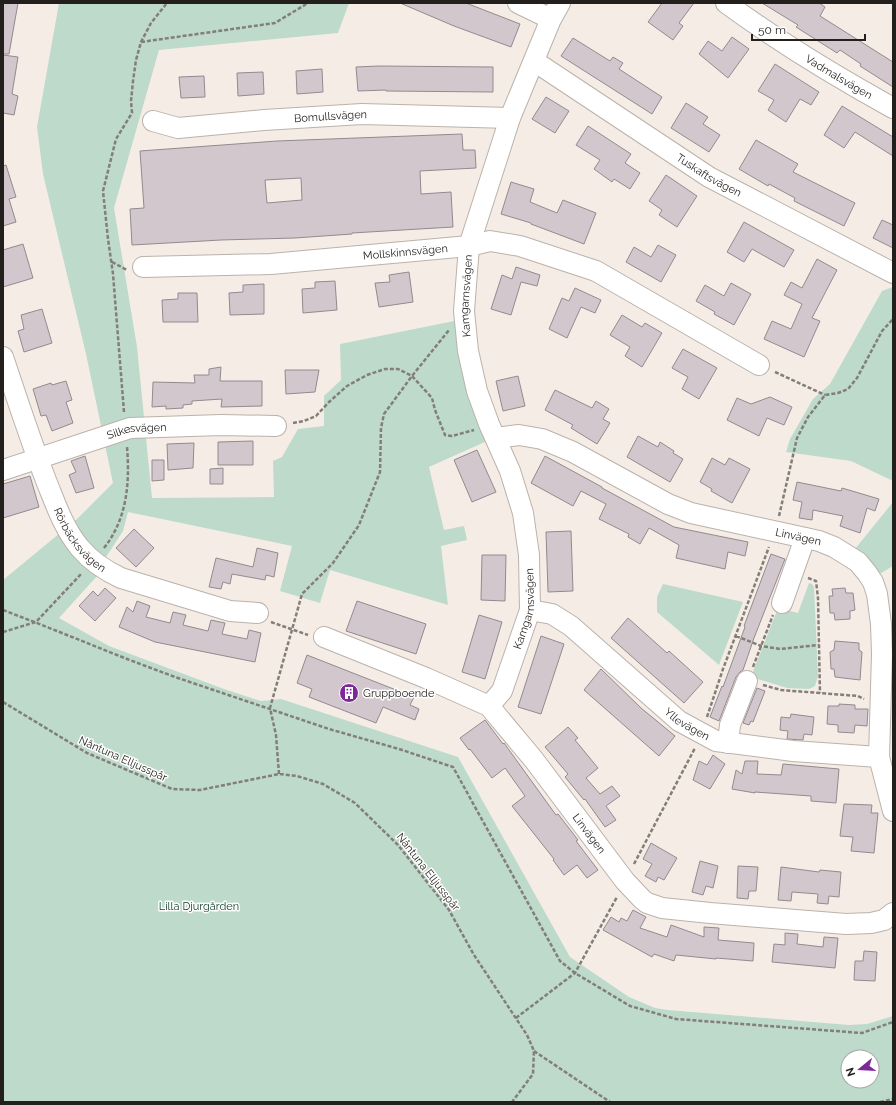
<svg xmlns="http://www.w3.org/2000/svg" width="896" height="1105" font-family="Raleway,sans-serif">
<style>
.green{fill:#bddacb;fill-rule:evenodd}
.building{fill:#d1c7cd;stroke:#938a8f;fill-rule:evenodd}
.lines{fill:none;stroke-linecap:round;stroke-linejoin:round}
.minor-casing{stroke:#bab2ab;stroke-width:22}
.path{stroke:#837e79;stroke-width:2.5;stroke-dasharray:4 2;stroke-linecap:butt}
.minor{stroke:#fff;stroke-width:20}
.labels{text-anchor:middle;dominant-baseline:central;stroke-width:3;stroke-linejoin:round;paint-order:stroke}
.street-label{font-size:11px;fill:#221f1c;stroke:#fff}
.poi-label{font-size:11px;fill:#221f1c;stroke:#fff;text-anchor:start}
.park-label{font-size:11px;fill:#11412e;stroke:#fff}
</style>
<rect width="100%" height="100%" fill="#f5ede5"/>
<path class="green" d="M59,3h290l-11,30 -179,17 -45,158 23,139 15,151 122,-1 -1,-36 9,-4 16,-28 26,-3v-30l17,-16 -1,-36 119,-24 28,121 -58,26 15,63 20,-4 3,14 -26,6 7,59 -118,-35 -10,33 -40,-12 12,-45 -164,-34 -5,19 -17,26 -8,18 -39,43 50,28 115,43 37,12 20,-2 177,58 112,200 59,40 26,11 13,2 181,15 18,-1 26,-8v86h-890v-522l74,-61 36,-36 -27,-129 -43,-180 -6,-47zM848,1057h24v24h-24z
M893,287v194l-42,-20 -65,-9 4,-13 23,-40 17,-15 52,-93z
M893,502v64l-17,10 -21,-27z
M809,583l3,1 2,3 4,89 -3,10 -6,3 -22,-1 -36,-11 27,-69 20,5z
M663,584l80,18 -24,63 -62,-53v-15z"/>
<path class="building" d="M3,3h15l-9,51h-6z
M400,3h66l54,21 -9,23 -57,-21z
M662,3h32l-15,20 4,3 -10,14 -25,-18z
M762,3h57l6,4 -5,9 73,46v25l-33,-21 1,-2 -21,-14 -3,3 -41,-26 2,-2z
M732,37l17,12 -21,29 -29,-24 9,-13 14,10z
M573,38l37,23 3,-4 10,6 -4,6 43,28 -10,17 -91,-58z
M3,55l15,2 -6,37 6,2 -4,19 -11,-2z
M775,64l44,28 -8,13 -11,-6 -14,23 -18,-12 6,-10 -16,-9z
M379,66l114,1v25l-107,-1v-1l-28,1 -2,-24z
M322,69l1,23 -26,2 -1,-23z
M263,72l1,22 -26,2 -1,-23z
M204,76l1,21 -24,1 -2,-21z
M546,97l23,14 -14,22 -23,-14z
M686,103l22,14 -5,7 17,11 -11,17 -38,-24z
M842,106l51,31v19l-38,-24 -11,16 -20,-13z
M588,126l43,28 -6,9 15,10 -10,16 -16,-10 -2,3 -18,-13 6,-9 -24,-15z
M462,134l1,16h12l1,18 -56,3 1,23 30,-2 2,35 -101,6v1l-57,4 -74,2 -89,5 -2,-36 14,-1 -4,-57 137,-10zM301,178l1,22 -35,3 -2,-23z
M756,140l42,24 -5,8 62,31 -11,23 -50,-25 1,-3 -26,-14 -1,2 -29,-17z
M6,165l10,32 -7,2 7,23 -13,4v-60z
M666,175l31,21 -20,31 -18,-12 3,-5 -13,-9z
M511,182l23,7 -4,13 27,11 6,-13 33,13 -12,31 -53,-20v-1l-30,-9z
M882,220l11,5v23l-20,-10z
M744,222l50,28 -10,17 -32,-18 -8,13 -17,-10z
M23,244l10,34 -30,9v-37z
M658,245l18,10 -15,27 -35,-20 8,-15 17,10z
M817,259l20,11 -25,48 8,3 -16,36 -40,-18 8,-18 19,8 11,-25 -18,-9 7,-13 11,6z
M516,267l24,8 -3,11 -16,-4 -10,33 -20,-6 11,-34 10,4z
M409,272l4,30 -34,5 -4,-24 15,-1 -1,-7z
M335,281l2,29 -34,3 -1,-24 13,-1v-6z
M731,283l20,11 -17,31 -20,-11 1,-2 -19,-11 9,-16 19,11z
M264,284v30l-34,1 -1,-22 14,-1v-7z
M575,288l26,12 -6,13 -14,-6 -14,31 -18,-9 13,-31 7,3z
M178,293h19l1,29h-35l-1,-22 16,-1z
M42,309l10,34 -28,9 -6,-21 6,-2 -3,-14z
M622,315l20,12 3,-4 17,10 -20,34 -17,-11 5,-9 -20,-12z
M683,349l34,19 -18,31 -17,-10 6,-12 -16,-9z
M221,367l-1,14h42v25l-41,1 1,-8 -30,2v3l-9,1v3l-17,1v-3l-14,1 1,-25 42,1 -1,-8h15v-6z
M285,370h34l-4,22 -29,2z
M518,376l7,30 -22,5 -7,-30z
M66,381l6,19 -6,2 7,21 -21,8 -6,-16 -5,1 -8,-27 18,-6 1,2z
M555,390l37,18 4,-7 13,8 -6,10 7,4 -13,21 -26,-16 2,-3 -28,-15z
M770,397l22,10 -8,18 -17,-7 -8,18 -32,-16 10,-22 14,6z
M638,436l20,11 2,-5 14,9 -1,2 10,6 -13,23 -43,-25z
M253,441v24h-35v-23z
M194,443l-1,25 -25,2 -1,-26z
M477,450l19,42 -24,10 -18,-42z
M85,456l9,32 -18,5 -7,-18 7,-3 -5,-11z
M545,456l57,31v1l72,39 74,15 -3,14 -17,-4 -3,17 -49,-11 3,-13 -30,-17 -9,16 -12,-7 1,-3 -30,-15 7,-15 -25,-13 -8,15 -42,-23z
M712,458l13,7 4,-7 21,11 -18,34 -21,-12 1,-2 -12,-7z
M152,460h12v20l-12,1z
M223,468v16h-13v-15z
M30,476l9,31 -36,11v-34z
M797,482l44,9 1,-3 37,11 -4,12 -8,-3 -7,25 -20,-7 3,-10 -30,-6 -1,10 -13,-2 3,-16 -9,-2z
M134,529l20,19 -18,19 -20,-19z
M571,531l2,60 -25,1 -2,-60z
M257,548l21,5 -4,24 -8,-2 -1,5 -33,-6 -2,10 -7,-2 -2,7 -12,-2 7,-29 37,9z
M771,554l14,5 -31,79 -11,32 -3,2 -4,5 -17,44 -9,-4 12,-31 1,1 22,-60 -1,-1z
M482,555h24l-1,46 -24,-1z
M105,588l11,10 -21,23 -16,-15 14,-15 5,5z
M845,588l1,5h7l2,17 -5,1v8l-15,1 -1,-7h-4l-1,-17h4l-1,-7z
M137,601l13,5 -4,11 24,6 3,-11 13,3 -3,10 25,6 3,-11 14,3 -3,11 25,5 2,-9 12,3 -6,29 -100,-20 -36,-15 8,-20 6,5z
M357,601l69,23 -10,30 -70,-23z
M479,615l23,7 -17,57 -23,-7z
M628,618l39,35 2,-2 34,31 -19,21 -73,-65z
M541,636l23,8 -23,70 -23,-7z
M835,641l24,2v7l3,2 -2,28 -25,-3 -1,-8h-3l-1,-17 4,-2z
M307,655l107,42 -4,8 9,4 -4,11 -32,-13 -7,16 -67,-26 3,-8 -15,-6z
M601,669l40,39 34,28 -16,20 -75,-66z
M757,688l8,3 -12,31 -2,-1 -2,4 -6,-2z
M839,704l16,1v4h13l-1,17 -12,-1 -1,8 -16,-1v-7l-11,-1 1,-18h11z
M791,714l23,3 -2,18 -8,-1 -1,6 -16,-1 1,-8 -8,-1 1,-13 9,1z
M485,720l18,24 1,-1 52,72 2,-1 20,26 -2,1 22,29 -11,8 -10,-13 -13,10 -11,-15 1,-1 -42,-53 13,-10 -20,-28 -13,10 -22,-29 -1,1 -9,-12z
M568,727l10,11 -3,2 23,28 -12,10 14,16 12,-8 8,10 -14,10 10,14 -11,7 -20,-28 -1,1 -19,-23 3,-3 -23,-27z
M713,755l12,9 -15,25 -17,-9 6,-19 8,4z
M745,761h13l-1,13 24,1 2,-11 56,5 -3,34 -25,-2v-5l-56,-4v1l-23,-4 4,-19 6,4z
M844,804l28,1 -1,8h7l-4,40 -23,-2 2,-14 -13,-1z
M651,843l26,15 -13,22 -6,-3 -2,5 -11,-6 7,-12 -9,-5z
M700,861l18,5 -5,22 -7,-2 -3,9 -11,-3z
M738,866l20,1 -2,24h-7l-1,8 -11,-1z
M781,867l38,5 1,-2 21,2 -2,25 -10,-1 -1,8 -11,-1 1,-9 -26,-2 -1,9 -13,-1z
M633,910l13,7 -6,11 27,9 4,-12 33,12v-10l15,1 -1,12 36,3 -1,18 -37,-3v1l-40,-4 -2,6 -20,-7 -2,3 -49,-27 8,-13 8,5 2,-4 6,3z
M785,933l13,1 -1,10 26,3 1,-10 14,1 -3,30 -63,-6 2,-18 11,1z
M864,951l13,1 -2,29 -21,-1 1,-19h8z"/>
<g class="lines">
<g class="minor-casing">
<g id="minor">
<path d="M518,3l33,16"/>
<path id="s1" d="M726,3c53,39 109,73 167,105"/>
<path id="s2" d="M534,61l175,116 184,96"/>
<path id="s3" d="M153,121l25,7 86,-8 98,-6 148,4"/>
<path id="s4" d="M143,267l128,-3 198,-18 21,-5 30,5 76,25 163,94"/>
<path id="s5" d="M3,357c14,42 28,85 44,126 9,22 17,46 33,65 11,13 26,23 41,30l109,33 28,2"/>
<path id="s6" d="M496,438l23,-3 23,4 31,13 95,52 23,9 128,28 15,6 24,15 9,11 6,9 4,12 4,30 1,30 -3,103 14,54"/>
<path id="s7" d="M3,470l127,-42 91,-3 55,1"/>
<path d="M782,603l23,-65"/>
<path id="s8" d="M530,610l22,4 19,12 108,95 37,20 77,10 86,6"/>
<path id="s9" d="M324,637l102,41 63,28 45,54 91,121 17,18 5,4 15,5 48,5 136,11 25,-1 13,-3 9,-7"/>
<path id="s10" d="M489,706l13,-15 28,-81 -1,-55 -6,-42 -13,-42 -21,-47 -12,-33 -9,-40 -4,-40 5,-65 41,-128 41,-99 9,-16"/>
<path d="M728,743l2,-18 17,-44"/>
</g>
</g>
<path class="path" d="M141,42l134,-19 33,-20
M112,262l15,8
M775,372l50,23
M124,412l-11,-138 -5,-35 -5,-48 13,-52 16,-26 -1,-12 2,-20 3,-21 5,-18 10,-19 16,-20
M293,423l11,-2 12,-5 13,-14 18,-16 20,-11 18,-6h13l14,7 20,22 3,12 10,25 7,1 22,-6
M779,516l18,-78 11,-21 17,-22 13,-2 10,-4 9,-11 25,-47 11,-12
M104,548c23,-29 26,-65 23,-101
M808,578l8,3 2,17 2,95
M3,610l39,15 85,34 48,18 154,52 70,20 54,18 107,194 15,12 55,33 46,13 186,14 31,-11
M271,622l37,13
M3,632l33,-10 46,-49
M736,636l25,10 19,3 39,-4
M753,667l20,-52
M763,685l18,5 77,6 6,3
M3,702l84,51 85,36 28,1 79,-16 18,2 26,8 32,19 43,42 51,65 25,45 53,80 7,16 -1,23 -21,28
M707,717l16,-48 46,-122
M279,774l-3,-39 -6,-27 32,-114 31,-31 26,-38 21,-53 1,-44 3,-14 28,-38 37,-46
M634,864l61,-116
M516,1018l59,-45 42,-76
M534,1051l76,51
M880,1102l13,-3"/>
<use href="#minor" class="minor"/>
</g>
<defs>
<g id="building-disc" transform="scale(1)"><circle r="9.5" fill="#7c2898" stroke="#fff"/><path d="M-4-6H4V6H1V3H-1V6H-4ZM-2.5-4.3h1.7v1.8h-1.7ZM.8-4.3h1.7v1.8H.8ZM-2.5-1h1.7V.8h-1.7ZM.8-1h1.7V.8H.8Z" fill="#fff"/></g>
</defs>
<g fill-rule="evenodd">
<use href="#building-disc" x="349" y="693"/>
</g>
<g class="labels">
<g class="street-label">
<text stroke="none"><textPath href="#s1" startOffset="135">Vadmalsvägen</textPath></text>
<text stroke="none"><textPath href="#s3" startOffset="179">Bomullsvägen</textPath></text>
<text stroke="none"><textPath href="#s2" startOffset="209">Tuskaftsvägen</textPath></text>
<text stroke="none"><textPath href="#s4" startOffset="263">Mollskinnsvägen</textPath></text>
<text stroke="none"><textPath href="#s10" startOffset="430">Kamgarnsvägen</textPath></text>
<text stroke="none"><textPath href="#s7" startOffset="140">Silkesvägen</textPath></text>
<text stroke="none"><textPath href="#s5" startOffset="200">Rörbäcksvägen</textPath></text>
<text stroke="none"><textPath href="#s6" startOffset="323">Linvägen</textPath></text>
<text stroke="none"><textPath href="#s10" startOffset="106">Kamgarnsvägen</textPath></text>
<text stroke="none"><textPath href="#s8" startOffset="197">Yllevägen</textPath></text>
<text transform="translate(123 759) rotate(24)">Nåntuna Elljusspår</text>
<text stroke="none"><textPath href="#s9" startOffset="341">Linvägen</textPath></text>
<text transform="translate(428 872) rotate(52)">Nåntuna Elljusspår</text>
</g>
<g class="poi-label">
<text x="363" y="693">Gruppboende</text>
</g>
<g class="park-label">
<text x="199" y="906">Lilla Djurgården</text>
</g>
</g>
<rect width="896" height="1105" fill="none" stroke="#221f1c" stroke-width="8"/>
<g transform="translate(860 1069) rotate(252)"><circle r="19" fill="#ffffff" stroke="#a7a5a4"/>
<path d="M0-3L7 15L0 10L-7 15Z" fill="#7c2898"/>
<text y="-6" font-size="11" font-weight="bold" text-anchor="middle" fill="#221f1c">N</text>
</g>
<path d="M752 34v6h113v-6" fill="none" stroke="#221f1c" stroke-width="2"/>
<text x="758" y="34" font-size="12" fill="#221f1c" stroke="#ffffff" stroke-width="3" paint-order="stroke">50 m</text>
</svg>
